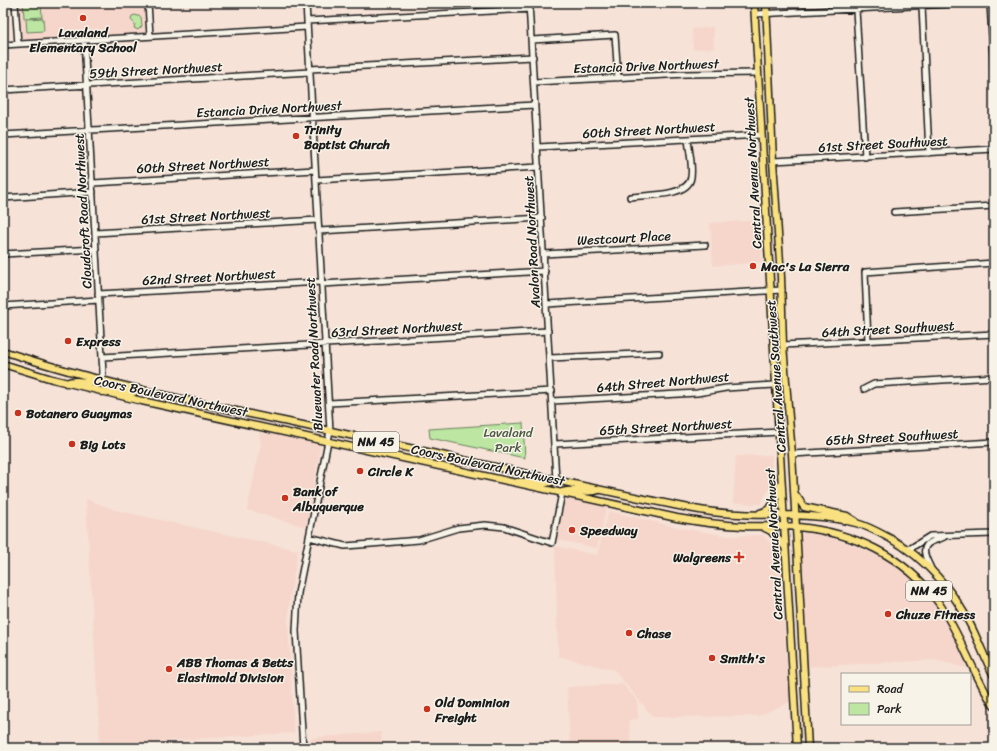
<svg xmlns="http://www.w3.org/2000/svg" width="997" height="751" font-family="Sriracha,sans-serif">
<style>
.built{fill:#f6d6cb}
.green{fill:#bce6a2;stroke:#6c815f}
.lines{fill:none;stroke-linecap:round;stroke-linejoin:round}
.minor-casing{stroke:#1c1c1c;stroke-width:8}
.major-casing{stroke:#1c1c1c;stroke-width:9}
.minor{stroke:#f7f3e8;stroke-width:5}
.major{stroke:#f9e181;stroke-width:6}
.poi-dot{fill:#c8321e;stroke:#f7f3e8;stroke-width:1.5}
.labels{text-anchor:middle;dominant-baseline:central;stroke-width:3;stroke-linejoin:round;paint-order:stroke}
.shield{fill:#f7f3e8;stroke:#5e5c59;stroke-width:1}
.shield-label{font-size:12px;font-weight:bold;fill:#1c1c1c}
.poi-label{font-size:13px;font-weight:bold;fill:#1c1c1c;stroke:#f7f3e8;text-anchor:start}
.street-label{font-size:13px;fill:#1c1c1c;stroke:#f7f3e8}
.park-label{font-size:13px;fill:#4c5944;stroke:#f7f3e8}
</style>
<rect width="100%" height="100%" fill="#f6e2d7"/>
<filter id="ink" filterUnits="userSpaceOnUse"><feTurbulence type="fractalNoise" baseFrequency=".025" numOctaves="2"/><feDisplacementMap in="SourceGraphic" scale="8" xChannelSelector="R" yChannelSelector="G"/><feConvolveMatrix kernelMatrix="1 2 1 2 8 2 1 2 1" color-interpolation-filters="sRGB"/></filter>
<g filter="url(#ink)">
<path class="built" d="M18,3h127l2,30 -127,7z
M713,27l1,21 -21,1 -1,-20z
M761,220l1,42 -49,4 -3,-43z
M259,433l15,1 45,11 1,4 -14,78 -59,-17 14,-66z
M772,455l-2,33 -10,16 -27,-1 3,-47z
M564,496l43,9 -10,43 -43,-9z
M86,499l29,11 183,40 -8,48 -2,24 6,111 -194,12z
M609,511l67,16 52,9 35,-1 15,15 12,152 -32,14 -105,1 -39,-47 -56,-14 -3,-110 42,9z
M806,531l17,3 53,20 27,16 35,37 21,41 8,20 -33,-8 -129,7 -6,-130z
M622,684l15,16 1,19 -9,1 2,28h-61l-3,-61z
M381,732l1,16h-70l-1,-10z"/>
<path class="green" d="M23,3h18l1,14 -18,1z
M135,15l6,2 1,9 -4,4 -4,-2 1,-4 -4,-4 1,-4z
M43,18l1,13 -17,1 -1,-13z
M523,423l2,35 -95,-20 -1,-9z"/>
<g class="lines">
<g class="minor-casing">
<path id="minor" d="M15,3l3,41
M148,3l2,33
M529,3l27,477
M990,3l4,69
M922,6l7,147
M856,10l9,147
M755,14l215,-11
M307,21l223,-12
M84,40l18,317 1,16 -2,7
M532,40l83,-5 3,43
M3,45l304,-18
M310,69l223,-12
M534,82l152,-8 72,-1
M3,90l307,-18
M3,135l532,-30
M538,147l223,-12
M773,161l221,-12
M316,180l223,-13
M93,183l222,-13
M630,197c16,-2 59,0 61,-20 2,-12 -2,-26 -3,-38
M3,198l90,-6
M894,212l100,-6
M319,231l223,-13
M95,233l223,-13
M3,254l93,-5
M544,254l161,-9
M322,284l223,-13
M98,294l224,-12
M547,304l235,-14
M3,306l96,-6
M868,341l-3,-69 129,-9
M783,345l211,-11
M102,357l446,-26
M550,358l109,-5
M864,389l10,-5 120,-7
M552,401l145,-8 29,-5 49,-3
M329,403l223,-12
M555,444l224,-12
M792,454l202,-12
M309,537l36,9 14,-1 60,-5 39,-12 27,-3 19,2 48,16 10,-50
M905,548h6l19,-12 64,-2
M932,571c-4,-10 -14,-23 -1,-29 5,-2 9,-3 13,-5
M303,748l-7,-117 2,-38 32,-162 -24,-428"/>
</g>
<g class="major-casing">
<path id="major" d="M754,3l43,745
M766,3l7,158 8,116 2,68 9,109 16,294
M3,351c105,35 215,56 323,79 123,26 245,55 368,79 54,11 109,0 162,14 12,3 24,10 35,16 34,19 63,52 80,87 8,16 14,33 23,50
M3,364l49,15 90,22 535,117c22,4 44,7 66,8 18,1 36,-1 55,1 54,5 107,29 140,75 23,32 34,71 56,104
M66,383c12,-6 22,3 35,-3
M102,392l12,-3 19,4 7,-4
M517,482c13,-2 27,5 39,-2
M562,492c14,-5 24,3 37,-2
M795,494l9,13 43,9 8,5
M760,513c14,-3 17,-16 20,-28
M763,527l8,4 13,15"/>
</g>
<use href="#minor" class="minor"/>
<use href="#major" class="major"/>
</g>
</g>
<g class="poi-dot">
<circle cx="83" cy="18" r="4"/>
<circle cx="296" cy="136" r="4"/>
<circle cx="753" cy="266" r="4"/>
<circle cx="68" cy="341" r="4"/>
<circle cx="18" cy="413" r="4"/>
<circle cx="72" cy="444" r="4"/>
<circle cx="360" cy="471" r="4"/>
<circle cx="285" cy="498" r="4"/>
<circle cx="572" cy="530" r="4"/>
<path d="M737 551h4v4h4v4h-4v4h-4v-4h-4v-4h4z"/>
<circle cx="888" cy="614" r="4"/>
<circle cx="629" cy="633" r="4"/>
<circle cx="712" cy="658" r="4"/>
<circle cx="169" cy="669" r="4"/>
<circle cx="427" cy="709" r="4"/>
</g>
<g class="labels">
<g class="shield">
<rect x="353" y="432" width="46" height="20" rx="3"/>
<rect x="906" y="581" width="46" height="20" rx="3"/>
</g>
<g class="shield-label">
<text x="376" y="442">NM 45</text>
<text x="929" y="591">NM 45</text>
</g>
<g class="poi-label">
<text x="83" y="32" text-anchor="middle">Lavaland<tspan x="83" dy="15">Elementary School</tspan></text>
<text x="304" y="129">Trinity<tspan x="304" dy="15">Baptist Church</tspan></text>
<text x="761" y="266">Mac's La Sierra</text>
<text x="76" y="341">Express</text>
<text x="26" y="413">Botanero Guaymas</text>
<text x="80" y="444">Big Lots</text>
<text x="368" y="471">Circle K</text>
<text x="293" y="491">Bank of<tspan x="293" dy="15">Albuquerque</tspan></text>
<text x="580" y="530">Speedway</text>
<text x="731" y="557" text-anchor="end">Walgreens</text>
<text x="896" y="614">Chuze Fitness</text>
<text x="637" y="633">Chase</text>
<text x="720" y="658">Smith's</text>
<text x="177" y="662">ABB Thomas &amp; Betts<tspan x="177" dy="15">Elastimold Division</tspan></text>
<text x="435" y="702">Old Dominion<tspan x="435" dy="15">Freight</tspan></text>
</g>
<g class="street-label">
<text transform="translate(646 66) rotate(-2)">Estancia Drive Northwest</text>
<text transform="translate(156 70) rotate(-3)">59th Street Northwest</text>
<text transform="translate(269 109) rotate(-3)">Estancia Drive Northwest</text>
<text transform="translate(649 130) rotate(-3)">60th Street Northwest</text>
<text transform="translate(883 144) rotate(-3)">61st Street Southwest</text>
<text transform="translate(203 165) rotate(-3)">60th Street Northwest</text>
<text transform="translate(753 173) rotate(-93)">Central Avenue Northwest</text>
<text transform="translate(83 211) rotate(-93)">Cloudcroft Road Northwest</text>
<text transform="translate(206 216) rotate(-3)">61st Street Northwest</text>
<text transform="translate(624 238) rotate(-3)">Westcourt Place</text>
<text transform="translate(532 242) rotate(-93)">Avalon Road Northwest</text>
<text transform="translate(209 277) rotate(-3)">62nd Street Northwest</text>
<text transform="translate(397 329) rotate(-3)">63rd Street Northwest</text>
<text transform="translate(888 329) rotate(-3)">64th Street Southwest</text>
<text transform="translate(314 354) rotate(-93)">Bluewater Road Northwest</text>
<text transform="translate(776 376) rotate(-94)">Central Avenue Southwest</text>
<text transform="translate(663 382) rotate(-5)">64th Street Northwest</text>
<text transform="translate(171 396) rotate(12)">Coors Boulevard Northwest</text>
<text transform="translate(666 427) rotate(-3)">65th Street Northwest</text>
<text transform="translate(892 437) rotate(-3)">65th Street Southwest</text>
<text transform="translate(488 465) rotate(12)">Coors Boulevard Northwest</text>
<text transform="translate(774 544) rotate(-93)">Central Avenue Northwest</text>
</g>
<g class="park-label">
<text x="508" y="432">Lavaland<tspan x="508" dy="15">Park</tspan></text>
</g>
</g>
<rect width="997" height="751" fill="none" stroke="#f7f3e8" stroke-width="16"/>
<rect x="8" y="8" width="981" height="735" fill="none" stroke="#1c1c1c" stroke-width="1.5" filter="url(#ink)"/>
<rect x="841" y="673" width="130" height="52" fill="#f7f3e8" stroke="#9f9d96"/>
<rect x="849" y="686" width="20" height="6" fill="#f9e181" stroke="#9f9d96"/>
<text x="877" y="693" font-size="12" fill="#1c1c1c">Road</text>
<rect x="849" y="703" width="20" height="12" fill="#bce6a2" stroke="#9f9d96"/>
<text x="877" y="713" font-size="12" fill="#1c1c1c">Park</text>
</svg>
